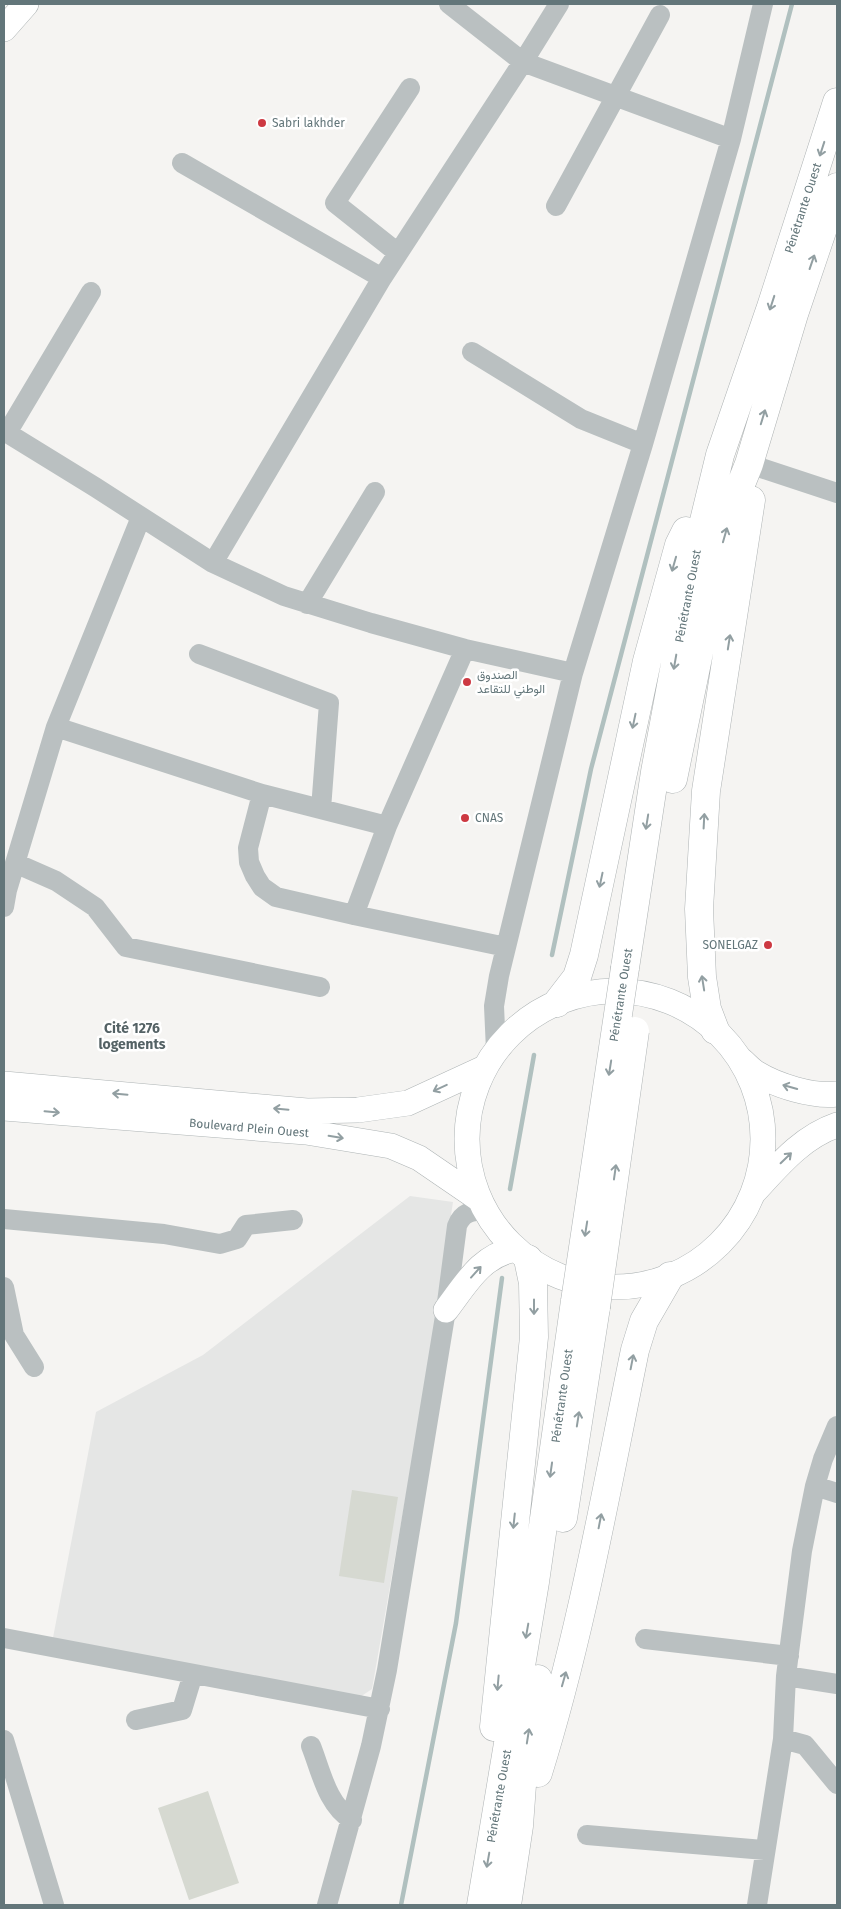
<svg xmlns="http://www.w3.org/2000/svg" width="841" height="1909" font-family="'Fira Sans',Vazirmatn,sans-serif">
<style>
.built{fill:#e5e6e5}
.green{fill:#d6d9d1}
.lines{fill:none;stroke-linecap:round;stroke-linejoin:round}
.stream{stroke:#b0c0bf;stroke-width:4.5}
.major-casing{stroke:#aeb4b5;stroke-width:26}
.highway-casing{stroke:#aeb3b4;stroke-width:29}
.minor{stroke:#bac0c1;stroke-width:20}
.major{stroke:#fff;stroke-width:25}
.highway{stroke:#fff;stroke-width:28}
.highway-bridge-casing{stroke:#aeb3b4;stroke-width:29;stroke-linecap:butt}
.highway-bridge{stroke:#fff;stroke-width:28}
.oneway{stroke:#929fa2}
.poi-dot{fill:#cd3942;stroke:#fff;stroke-width:2}
.labels{text-anchor:middle;dominant-baseline:central;stroke-width:5;stroke-linejoin:round;paint-order:stroke}
.poi-label{font-size:12px;fill:#63767a;stroke:#fff;text-anchor:start}
.street-label{font-size:12px;fill:#63767a;stroke:#fff}
.neighbourhood-label{font-size:14px;font-weight:bold;fill:#546265;stroke:#fff}
</style>
<rect width="100%" height="100%" fill="#f5f4f2"/>
<path class="built" d="M410,1196l43,6 -29,190 -52,297 -12,8 -308,-54 44,-231 107,-57z"/>
<path class="green" d="M352,1490l46,7 -14,86 -45,-7z
M208,1791l31,92 -50,17 -31,-92z"/>
<g class="lines">
<path class="stream" d="M552,955l39,-186 201,-765
M510,1189l24,-134
M401,1905l55,-282 46,-345"/>
<g class="major-casing">
<path id="major" d="M4,29l22,-25
M467 1139a148 148 0 1 1 296 0a148 148 0 1 1-296 0Z
M741,1060c5,4 10,10 15,13 21,13 57,24 81,21
M4,1084l303,27 51,-1 50,-7 76,-35
M4,1108l302,24 85,14 28,12 60,41
M755,1191c24,-26 47,-54 82,-66
M446,1310c20,-26 35,-55 70,-61"/>
</g>
<g class="highway-casing">
<path id="highway" d="M673,779l44,-214 20,-71 12,-30 45,-150 43,-127
M625,968l30,-196 39,-210 26,-107 51,-148 66,-205
M557,1003l20,-26 7,-22 63,-294 32,-116 7,-14
M715,1030l-8,-21 -5,-32 -3,-68 7,-118 45,-291
M563,1518l33,-211
M494,1727l40,-390 -1,-54 -5,-24
M538,1773c43,-138 68,-282 97,-423l9,-29 26,-45
M481,1905l54,-323 40,-281
M507,1905l12,-79 4,-55 15,-92"/>
</g>
<path class="minor" d="M449,4l74,58 208,77
M182,163l200,115
M556,206l104,-191
M398,253l-63,-50 75,-115
M472,352l109,67 62,25
M4,431l91,56 118,76 71,33 87,27 94,26 108,24
M7,433l84,-141
M749,464l88,29
M213,563l169,-285 141,-216 36,-58
M307,604l68,-112
M199,654l130,49 -8,106
M56,727l206,67 125,32
M262,794l-14,54 1,14 6,14 7,11 14,10 78,18 152,32
M15,863l41,18 39,26 31,40 194,40
M4,907l3,-17 49,-163 85,-210
M354,915l33,-89 78,-177
M496,1050l-2,-44 5,-30 74,-303 70,-229 88,-305 32,-135
M4,1219l160,15 56,10 17,-5 9,-14 47,-5
M4,1287l10,48 20,32
M815,1486l22,7
M4,1638l376,71
M645,1639l144,17
M786,1676l51,8
M136,1720l46,-10 11,-36
M783,1739l22,6 32,39
M4,1740l50,165
M311,1746c10,25 16,59 41,74
M587,1835l178,15
M327,1905l44,-159 16,-76 59,-360 11,-84c5,-14 15,-15 27,-16
M757,1905l26,-166 3,-63 16,-125 13,-65 8,-27 14,-33"/>
<use href="#major" class="major"/>
<use href="#highway" class="highway"/>
<g class="highway-bridge-casing">
<path id="highway-bridge" d="M575,1301l50,-333
M596,1307l39,-276"/>
</g>
<use href="#highway-bridge" class="highway-bridge"/>
</g>
<defs><path id="oneway-shaft" d="M-6 0H5M1.5-3L5.5 0L1.5 3" fill="none" stroke-width="1.6" stroke-linecap="round" stroke-linejoin="round" transform="scale(1.25)"/></defs>
<g class="oneway">
<use href="#oneway-shaft" transform="translate(822 149) rotate(108)"/>
<use href="#oneway-shaft" transform="translate(812 262) rotate(-71)"/>
<use href="#oneway-shaft" transform="translate(772 303) rotate(108)"/>
<use href="#oneway-shaft" transform="translate(763 417) rotate(-73)"/>
<use href="#oneway-shaft" transform="translate(725 535) rotate(-74)"/>
<use href="#oneway-shaft" transform="translate(674 564) rotate(106)"/>
<use href="#oneway-shaft" transform="translate(729 642) rotate(-81)"/>
<use href="#oneway-shaft" transform="translate(675 662) rotate(100)"/>
<use href="#oneway-shaft" transform="translate(634 721) rotate(102)"/>
<use href="#oneway-shaft" transform="translate(704 821) rotate(-87)"/>
<use href="#oneway-shaft" transform="translate(647 822) rotate(99)"/>
<use href="#oneway-shaft" transform="translate(601 880) rotate(102)"/>
<use href="#oneway-shaft" transform="translate(703 983) rotate(-99)"/>
<use href="#oneway-shaft" transform="translate(610 1068) rotate(99)"/>
<use href="#oneway-shaft" transform="translate(790 1087) rotate(-164)"/>
<use href="#oneway-shaft" transform="translate(440 1088) rotate(155)"/>
<use href="#oneway-shaft" transform="translate(120 1094) rotate(-175)"/>
<use href="#oneway-shaft" transform="translate(281 1109) rotate(-175)"/>
<use href="#oneway-shaft" transform="translate(52 1112) rotate(5)"/>
<use href="#oneway-shaft" transform="translate(336 1137) rotate(9)"/>
<use href="#oneway-shaft" transform="translate(786 1158) rotate(-44)"/>
<use href="#oneway-shaft" transform="translate(615 1172) rotate(-82)"/>
<use href="#oneway-shaft" transform="translate(586 1229) rotate(99)"/>
<use href="#oneway-shaft" transform="translate(476 1272) rotate(-48)"/>
<use href="#oneway-shaft" transform="translate(534 1307) rotate(90)"/>
<use href="#oneway-shaft" transform="translate(632 1362) rotate(-79)"/>
<use href="#oneway-shaft" transform="translate(578 1419) rotate(-81)"/>
<use href="#oneway-shaft" transform="translate(551 1470) rotate(98)"/>
<use href="#oneway-shaft" transform="translate(514 1521) rotate(96)"/>
<use href="#oneway-shaft" transform="translate(600 1521) rotate(-79)"/>
<use href="#oneway-shaft" transform="translate(527 1631) rotate(100)"/>
<use href="#oneway-shaft" transform="translate(564 1679) rotate(-74)"/>
<use href="#oneway-shaft" transform="translate(498 1683) rotate(95)"/>
<use href="#oneway-shaft" transform="translate(528 1736) rotate(-81)"/>
<use href="#oneway-shaft" transform="translate(488 1860) rotate(100)"/>
</g>
<g class="poi-dot">
<circle cx="262" cy="123" r="5"/>
<circle cx="467" cy="682" r="5"/>
<circle cx="465" cy="818" r="5"/>
<circle cx="768" cy="945" r="5"/>
</g>
<g class="labels">
<g class="poi-label">
<text x="272" y="123">Sabri lakhder</text>
<text x="477" y="675">الصندوق<tspan x="477" dy="14">الوطني للتقاعد</tspan></text>
<text x="475" y="818">CNAS</text>
<text x="758" y="945" text-anchor="end">SONELGAZ</text>
</g>
<g class="street-label">
<text transform="translate(803 208) rotate(-72)">Pénétrante Ouest</text>
<text transform="translate(688 596) rotate(-79)">Pénétrante Ouest</text>
<text transform="translate(621 995) rotate(-81)">Pénétrante Ouest</text>
<text transform="translate(249 1128) rotate(5)">Boulevard Plein Ouest</text>
<text transform="translate(562 1396) rotate(-82)">Pénétrante Ouest</text>
<text transform="translate(499 1796) rotate(-80)">Pénétrante Ouest</text>
</g>
<g class="neighbourhood-label">
<text x="132" y="1028">Cité 1276<tspan x="132" dy="16">logements</tspan></text>
</g>
</g>
<rect width="841" height="1909" fill="none" stroke="#63767a" stroke-width="10"/>
</svg>
